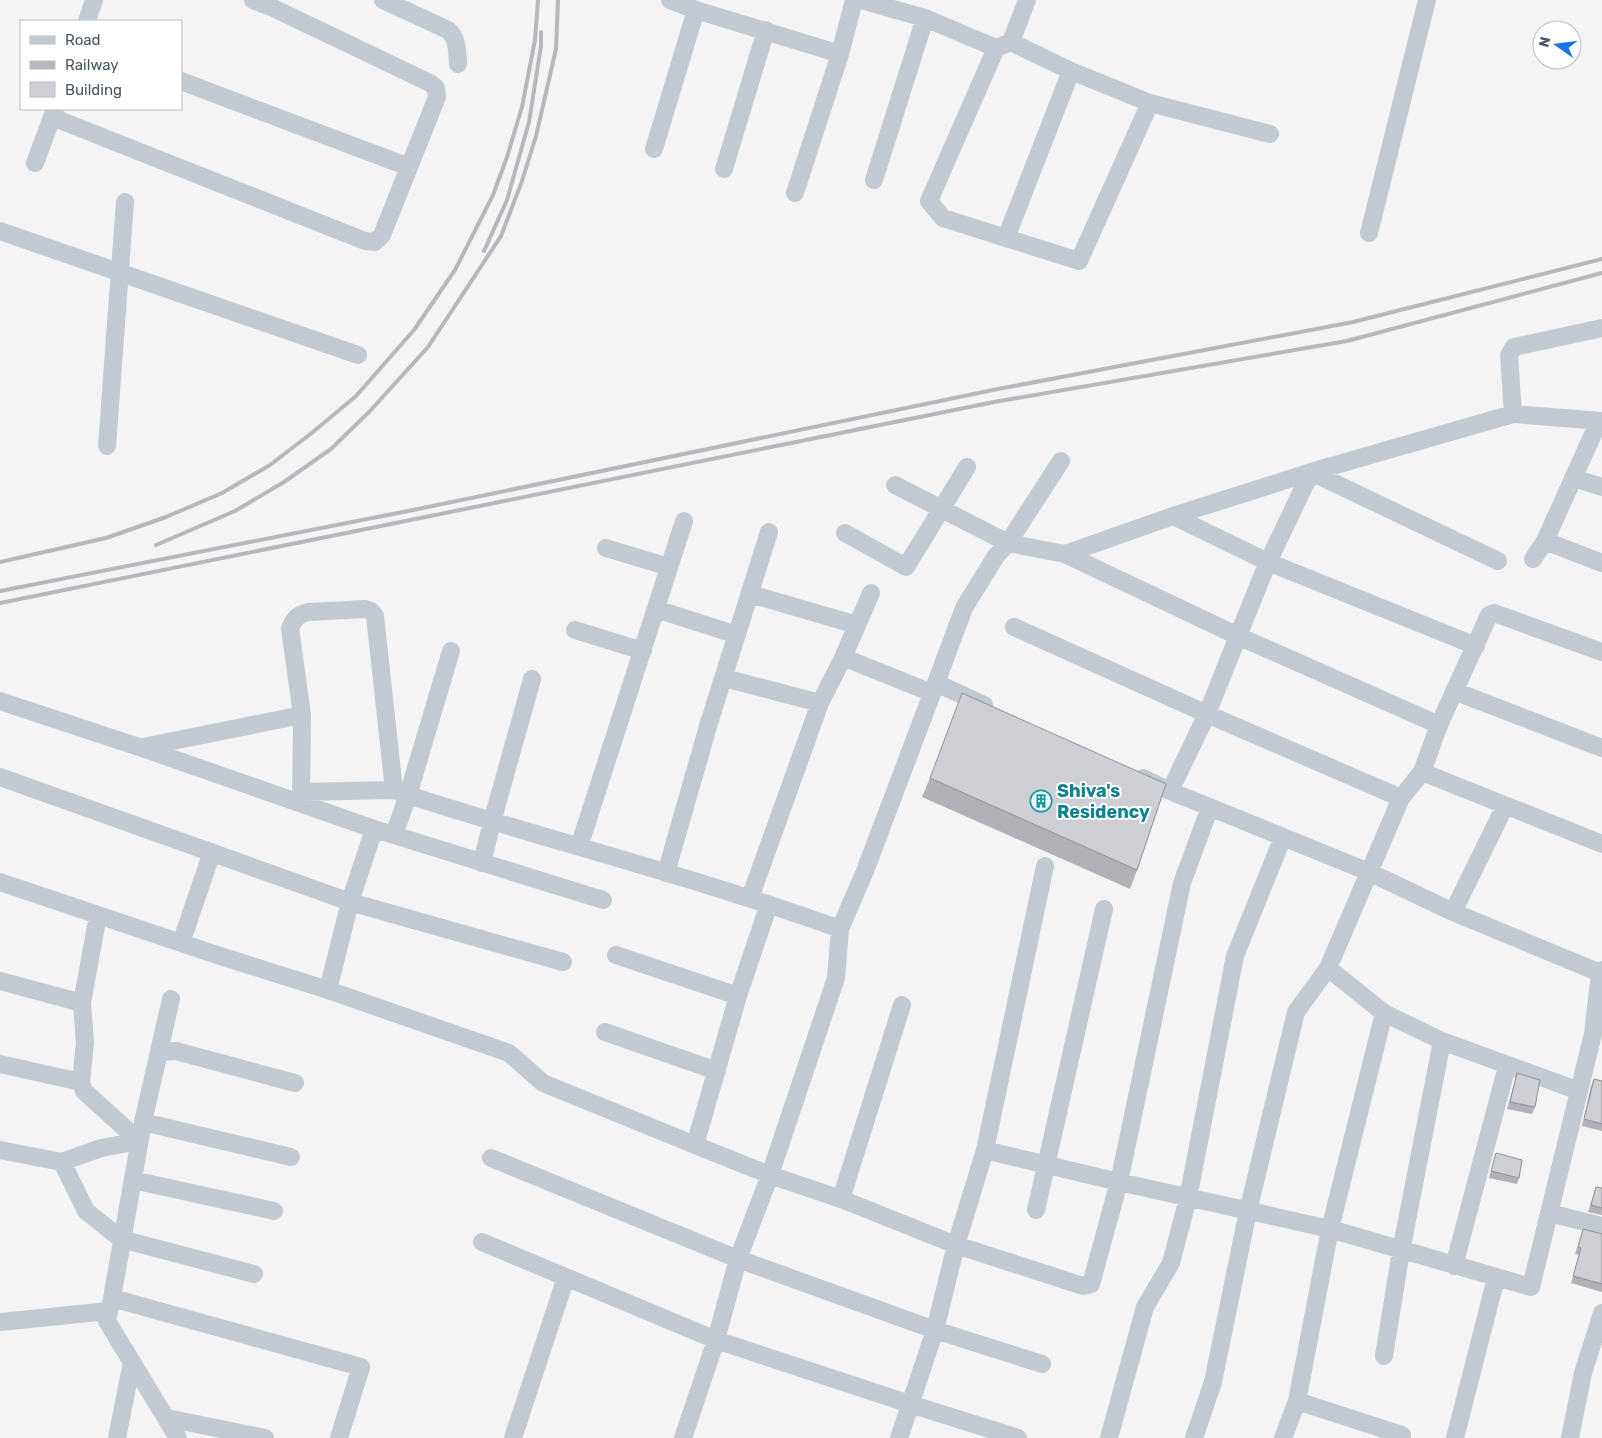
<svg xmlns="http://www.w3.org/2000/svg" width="1602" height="1438" font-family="Rubik,sans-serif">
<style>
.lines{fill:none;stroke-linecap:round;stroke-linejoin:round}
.street{stroke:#c1cad2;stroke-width:18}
.rail{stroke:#b5b8bd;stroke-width:4}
.wall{fill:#b0b2b7}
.building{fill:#cdcfd5;stroke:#909195}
.labels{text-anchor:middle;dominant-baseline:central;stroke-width:4;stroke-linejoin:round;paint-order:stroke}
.culture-label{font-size:18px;font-weight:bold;fill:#0d838f;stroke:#fff;text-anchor:start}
</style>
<rect width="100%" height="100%" fill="#f5f3f3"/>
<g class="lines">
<path class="street" d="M383,0l65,30c10,9 9,21 10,34
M670,0l26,10 144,44
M861,0l64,18 71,30
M1027,0l-16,42 -15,6 -67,153 14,17 136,43 71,-158 120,31
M87,21l7,-21
M1011,42l60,29 79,32
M181,81l228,86
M52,117l313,124 10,1 7,-7 55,-138 -1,-9 -6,-5 -157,-75 -20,-8
M654,149l42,-139
M35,163l20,-54
M724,169l42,-139
M874,180l51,-162
M795,193l45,-139 14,-54
M0,231l358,124
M1369,233l58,-233
M1006,238l65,-167
M1513,414l-4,-59 5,-8 88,-19
M107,446l18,-244
M1311,472l-43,90 -30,74 201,89
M1573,478l29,9
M895,485l113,58 53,-82
M1173,516l95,46 208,84
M845,533l61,34 61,-100
M1545,541l57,22
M606,548l63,19
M1533,559l12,-18 54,-120
M1498,561l-187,-89 202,-58 89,7
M750,594l107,31
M656,609l81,26
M1014,627l193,87 194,84
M575,630l68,21
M842,660l29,-67
M724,678l96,25
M936,683l28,-75 32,-52 12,-13 57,11
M1454,691l148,57
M0,701l142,47 232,81
M984,705l-48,-22 -71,188 -25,58 -4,49 -66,197 -32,84 197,71 21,-85 29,-95 134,32 211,47 -33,172 -14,37
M143,747l159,-32
M1422,772l180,72
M0,777l350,125 213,60
M1143,778l27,13 37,-77 31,-78 -173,-82 108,-38 138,-44
M1170,791l199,81 84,40 147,61 2,-3
M301,792l93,-2
M301,803l1,-88 -12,-87c4,-9 8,-14 18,-16l57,-3 6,2 4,5 19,174 14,5 43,-144
M394,835l209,65
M579,847l105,-326
M482,863l10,-41 40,-143
M666,873l43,-150 60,-191
M0,882l211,71 117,37 22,-88 24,-73 20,6 14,-40c143,46 290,83 432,134
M750,898l70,-195 22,-43h8l82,33
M1453,912l52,-106
M181,943l31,-91
M616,955l122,41
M1600,973l-7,61 -62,253 -201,-58 54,-216 -56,-45 73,-170 21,-26 17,-47 50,-110 5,-2 108,39
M0,981l82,22 16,-88
M328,990l181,63 34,30 152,62 43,-149 31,-92
M171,999l-28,123 -31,176 249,69 -22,71
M82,1003l3,40 -4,39 3,9 55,50
M1384,1013l58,28 137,50
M605,1032l112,39
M160,1052l16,-1 119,32
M0,1064l81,18
M143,1122l148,35
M695,1145l75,30 71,24 115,46 127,41 8,-2 28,-102 63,-299 28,-76
M0,1150l62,12 39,-14 38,-7
M985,1150l60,-284
M62,1162l24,49 35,28 133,35
M133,1180l141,31
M841,1199l61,-194
M1036,1210l68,-301
M1549,1213l53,13
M482,1242l234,98 22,-81 -247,-101
M1454,1266l53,-200
M112,1298l-5,23 71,117
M0,1322l109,-11
M1384,1356l17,-105 41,-210
M1297,1401l105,34
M167,1418l98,20
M117,1438l15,-76
M513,1438l53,-161
M683,1438l33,-98 194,64 108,34
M899,1438l36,-108 107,34
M1109,1438l36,-131 26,-44 17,-65 47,-242 48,-119
M1194,1438l19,-56 35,-171 48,-199 32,-44
M1455,1438l41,-160
M1570,1438l13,-65 19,-60"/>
<path class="rail" d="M484,251l23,-51 22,-78 12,-76v-14
M156,545l79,-34 49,-29 47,-33 39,-38 58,-64 73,-111 21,-55 14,-45 20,-87 2,-49
M0,562l106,-24 60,-21 56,-24 48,-28 43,-33 43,-36 58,-66 41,-60 38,-75 14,-38 15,-50 13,-67 3,-40
M0,591l418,-82 580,-120 355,-67 249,-63
M0,603l994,-201 353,-61 255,-68"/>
</g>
<path class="wall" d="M930,778l207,92 -7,19 -208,-92z
M1517,1073l18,34 -3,7 -25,-5z
M1594,1079l8,2v50l-20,-5 9,-40z
M1496,1153l23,25 -2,6 -28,-6z
M1596,1187l6,1v27l-14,-3z
M1583,1229l19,5v58l-31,-9 8,-28 -4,-1z"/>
<path class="building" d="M962,693l204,91 -29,86 -207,-92z
M1517,1073l23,7 -5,27 -25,-5z
M1594,1079l8,2v43l-18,-5z
M1496,1153l26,7 -3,18 -28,-7z
M1596,1187l6,1v20l-11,-3z
M1583,1229l19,5v50l-29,-8 8,-28 -3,-1z"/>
<defs>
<g id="building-ring" transform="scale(1.125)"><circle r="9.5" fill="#fff" stroke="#0f9aa8" stroke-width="1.5"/><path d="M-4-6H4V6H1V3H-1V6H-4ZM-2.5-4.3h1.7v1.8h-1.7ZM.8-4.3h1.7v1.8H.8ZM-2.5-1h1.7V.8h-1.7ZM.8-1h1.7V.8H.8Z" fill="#0f9aa8"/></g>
</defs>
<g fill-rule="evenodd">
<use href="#building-ring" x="1041" y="801"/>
</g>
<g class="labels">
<g class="culture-label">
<text x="1057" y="791">Shiva's<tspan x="1057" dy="21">Residency</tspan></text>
</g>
</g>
<rect x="20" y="20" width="162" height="90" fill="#ffffff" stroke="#b7bbc0"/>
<rect x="30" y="36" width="25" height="8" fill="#c1cad2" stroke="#b7bbc0"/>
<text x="65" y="45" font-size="15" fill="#4a5661">Road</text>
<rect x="30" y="61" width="25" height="8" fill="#b5b8bd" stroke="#b7bbc0"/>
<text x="65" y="70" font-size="15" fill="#4a5661">Railway</text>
<rect x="30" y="82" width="25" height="15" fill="#cdcfd5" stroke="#b7bbc0"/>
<text x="65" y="95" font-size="15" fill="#4a5661">Building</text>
<g transform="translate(1557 45) rotate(284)"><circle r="24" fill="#ffffff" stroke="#b7bbc0"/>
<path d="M0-4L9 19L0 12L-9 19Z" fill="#1a73e8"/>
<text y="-8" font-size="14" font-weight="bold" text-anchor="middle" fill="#4a5661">N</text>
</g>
</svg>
